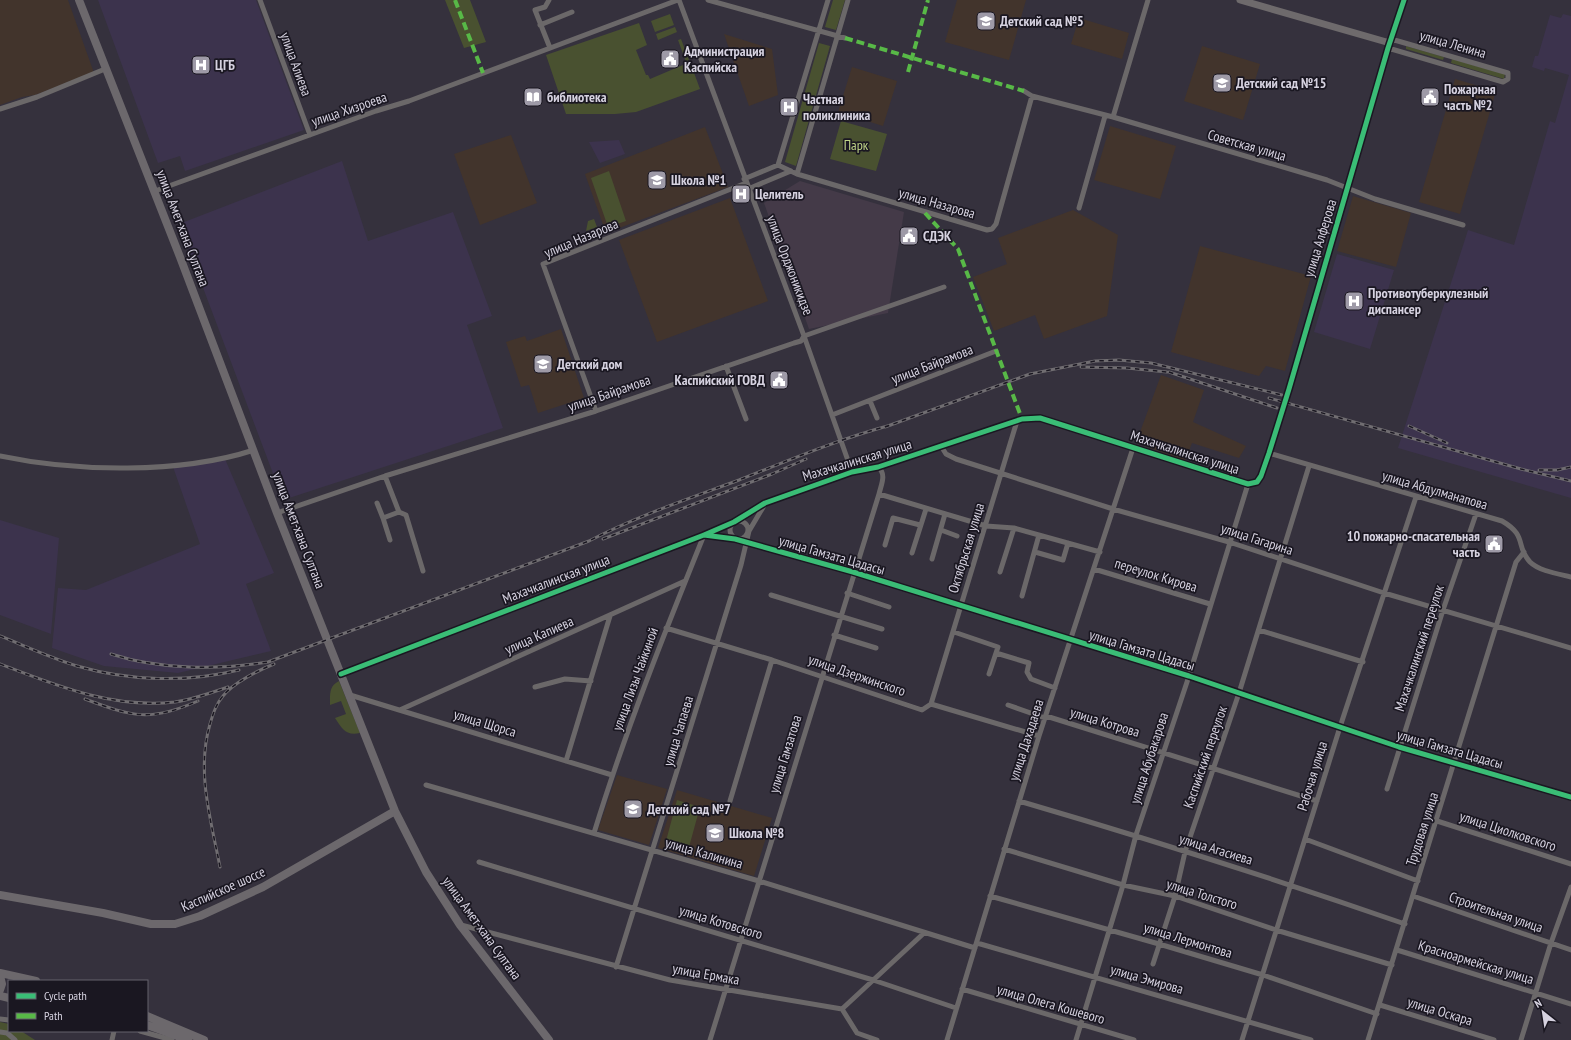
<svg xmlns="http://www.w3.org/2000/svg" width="1571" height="1040" font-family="'PT Sans Narrow',sans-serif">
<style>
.commercial{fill:#443a48}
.built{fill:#3c334d}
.education{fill:#42342c}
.green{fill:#495130}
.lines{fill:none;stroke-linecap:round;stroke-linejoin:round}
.street{stroke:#6b6869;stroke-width:5}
.secondary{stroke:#6e6a6c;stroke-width:7}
.primary{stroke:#6c686c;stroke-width:8}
.rail-casing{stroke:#706d71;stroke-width:3}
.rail{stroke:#1a1721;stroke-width:1.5;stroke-dasharray:4.5;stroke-linecap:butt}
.quiet{stroke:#58b947;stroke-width:4;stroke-dasharray:8 4;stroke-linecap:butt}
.cycleway-casing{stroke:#1a1721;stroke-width:8}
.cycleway{stroke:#3abd76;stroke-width:5}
.labels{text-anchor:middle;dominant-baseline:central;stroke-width:3.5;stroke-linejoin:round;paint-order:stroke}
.poi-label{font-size:14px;font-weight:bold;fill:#d6d2e0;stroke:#1a1721;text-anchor:start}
.street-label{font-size:14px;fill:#d6d2e0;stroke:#1a1721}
.park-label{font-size:14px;fill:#c0d588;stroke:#1a1721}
</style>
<rect width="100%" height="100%" fill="#35313d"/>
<path class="commercial" d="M800,181l104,31 -16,101 -79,16 -45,-126z"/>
<path class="built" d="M98,0h158l48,130 -119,41 -5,-15 -22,7z
M1563,14l8,2v482l-173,-50 70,-218 46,15 36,-124 5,2 14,-48 -24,-7 -1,3 -12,-4 3,-11h3l12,-41 11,3z
M619,140l6,14 -25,9 -11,-21z
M342,161l26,80 85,-29 39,104 -25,9 36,103 -220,72 -104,-276z
M1337,254l57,16 -24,79 -56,-17z
M225,459l49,114 -28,11 25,67 -93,22 -74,-7 -52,-18 6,-60 28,2 114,-46 -28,-80z
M0,520l59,18 -8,96 -51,-19z"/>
<path class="education" d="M0,0h68l26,73 -59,22 -13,2 -22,8z
M957,0h69l-17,60 -64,-18z
M1079,18l50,15 -7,26 -51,-15z
M724,34l48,15 6,46 -29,11z
M1202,46l58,18 -17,56 -59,-19z
M852,67l45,14 -14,45 -45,-14z
M1455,79l41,12 -36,123 -41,-12z
M1110,126l66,20 -16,53 -66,-19z
M705,127l23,60 -122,46 -21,-59z
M511,135l26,68 -57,22 -26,-71z
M1353,196l58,17 -15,54 -59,-16z
M730,198l38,103 -111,41 -38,-102z
M1073,210l45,25 -11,81 -63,23 -9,-24 -41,16 -21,-54 34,-13 -9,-26z
M1200,246l111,30 -26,95 -19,-5 -7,10 -88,-24z
M561,329l23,69 -46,15 -9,-28 -8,2 -15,-45 19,-6 2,5z
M1161,375l43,15 -11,32 53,24 -7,12 -47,-15 -7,18 -49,-18z
M617,775l50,14 -18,56 -51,-15z
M677,790l95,28 -18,58 -96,-28z"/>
<path class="green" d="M445,0h25l16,42 -22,6z
M833,0h12l-9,30 -11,-3z
M670,14l4,11 -19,7 -4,-11z
M639,23l8,22 -11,5 10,25h2l2,4 40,-17 10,27 -64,23 -21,2h-49l-20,-59z
M675,27l2,5 -19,8 -2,-6z
M681,39l8,21 -3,2 -8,-22z
M819,43l11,3 -34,120 -11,-4z
M1406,46l38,11 -1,3 -37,-11z
M1452,59l53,15 -1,5 -53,-16z
M841,121l46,13 -11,37 -46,-12z
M609,171l17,50 -18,6 -17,-49z
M594,219l3,8 -11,4 2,-10z
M339,681l21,52c-14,3 -18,-4 -25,-15l11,-4 -5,-13 -11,4c0,-11 -1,-19 9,-24z
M677,800l23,7 -11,40 -23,-6z
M0,1022l9,2v7h12l14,9h-35z"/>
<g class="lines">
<path class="street" d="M260,0l50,135
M549,0l-4,7 -10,3 15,38
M679,0l125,336 48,136
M708,0l137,38
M540,25l32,-13
M1388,48l115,34 5,-3v-6l-117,-34
M1024,91l8,5 81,21 214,63 48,19 88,26
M0,109l37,-12 68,-28
M1113,117l35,-117
M778,165l50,-165
M797,174l51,-174
M744,179l34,-14 19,9 190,56 5,-1 4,-5 36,-128
M748,189l43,-18
M155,191l221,-80 33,-10 269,-101
M1079,208l26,-92
M726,366l20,53
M870,401l7,17
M596,411l-53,-147 203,-81
M832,415l164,-64
M941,446l5,8 10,5 157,50 116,33 155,51 187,55
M1269,453l233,68c26,15 13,25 28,41 9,9 29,12 41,15
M0,456c76,16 180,18 254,-6
M879,494l107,32 28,2 86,24
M377,503l6,15 16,-6 -14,-36
M399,512l7,3 17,56
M277,513l108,-37 211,-65 198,-68 7,-2 3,-5 140,-49
M383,518l7,22
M730 530a9 9 0 1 1 18 0a9 9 0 1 1-18 0Z
M941,530l16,6
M705,535l30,4 118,33 336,104 210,71 172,50
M885,545l8,-27 27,7
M1035,552l28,8 5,-17
M912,553l14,-44
M932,559l13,-45
M1094,569l116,35
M1000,572l14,-44
M847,593l42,14
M771,595l111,34
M1022,596l17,-61
M666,628l106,32 150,50 9,-6 108,32
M1259,630l104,32
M954,632l44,15 -2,6 33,10 -2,9 4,7 24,9
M834,635l42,13
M341,674l363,-139 30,-13 31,-19 87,-31 26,-5 144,-48 18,-1 208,66 9,-2 4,-6 8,-23 20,-64 99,-341 16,-48
M989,674l7,-21
M535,687l30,-8 26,2
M350,695l262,80
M931,704l86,-283
M1008,705l37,13
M402,709l283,-128
M1046,716l271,85
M566,761l44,-145
M426,785l333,96 216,67
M1387,789l56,-179 33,-96
M730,801l42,-141
M1019,801c130,38 259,79 386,123
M1437,821l134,43
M594,833c31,-101 70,-199 110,-298
M1305,839l113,42
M1004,849l119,36 52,11 101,34 116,35
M479,862l394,118 83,28
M990,896l169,48 104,31 114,39
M1413,896l158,54
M461,925l209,55 172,29 82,-76
M977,943l334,97
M1397,950l174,54
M1153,964l22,-68 10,-44 54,-159 70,-227
M616,967l125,-402 8,-34 16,-27
M962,989l172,51
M1380,1005l114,35
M842,1009l15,24 20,7
M0,1019l9,1
M140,1031l32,9
M0,1032l7,1 8,7
M112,1040l2,-9
M710,1040l169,-546c2,-9 8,-20 -1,-27
M947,1040l92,-304 94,-288
M1076,1040l47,-155 13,-50 53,-159 59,-192
M1242,1040l98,-313 76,-230
M1368,1040l148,-478 8,-10
M1521,1040l30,-97 20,-56"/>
<path class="secondary" d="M1240,0l150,43"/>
<path class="primary" d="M79,0l101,257 97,256 118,298 31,61 34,53 89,115
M0,895l103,18 48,11h24l25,-8 63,-29 132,-76
M0,973l36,8
M0,976l2,8 -2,6
M0,996l9,2
M147,1016l57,24
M147,1025l41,15"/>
<g class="rail-casing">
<path id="rail" d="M1081,367l46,1 40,4
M1169,372l108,36
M1269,398l252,71 50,12
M1409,426l38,17
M885,427l145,-53 65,-13 24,-1 32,3 131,32
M1539,470h18l14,-3
M603,539l169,-65 34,-15
M0,636c25,10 51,22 77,30 52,15 109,17 162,4
M111,654c49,16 107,16 157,8l321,-121c48,-25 99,-42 150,-61 50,-20 100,-41 152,-55
M0,664c57,22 113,45 175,38 19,-3 36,-9 53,-15
M85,699c48,18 65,23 113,2
M220,867c-9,-47 -24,-95 -10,-143 3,-10 6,-20 13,-28 10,-13 36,-26 51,-32"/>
</g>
<use href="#rail" class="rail"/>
<path class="quiet" d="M455,0l28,73
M845,38l179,53
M908,72l20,-72
M925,213l33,36 64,170"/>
<g class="cycleway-casing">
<path id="cycleway" d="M704,535l31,4 118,33 336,104 210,71 172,50
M341,674l363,-139 30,-13 31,-19 87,-31 26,-5 144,-48 18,-1 208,66 9,-2 4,-6 8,-23 20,-64 99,-341 16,-48"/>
</g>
<use href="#cycleway" class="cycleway"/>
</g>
<defs>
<g id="school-square" transform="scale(1)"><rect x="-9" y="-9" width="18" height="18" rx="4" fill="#9e9aa7" stroke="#1a1721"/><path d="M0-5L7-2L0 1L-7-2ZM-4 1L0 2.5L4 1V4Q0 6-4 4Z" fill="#fff"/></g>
<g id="civic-square" transform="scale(1)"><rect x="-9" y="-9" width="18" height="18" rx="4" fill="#9e9aa7" stroke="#1a1721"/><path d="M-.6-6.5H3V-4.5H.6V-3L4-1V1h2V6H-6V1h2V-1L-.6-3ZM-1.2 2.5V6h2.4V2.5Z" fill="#fff"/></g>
<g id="hospital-square" transform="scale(1)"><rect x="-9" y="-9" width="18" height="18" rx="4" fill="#9e9aa7" stroke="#1a1721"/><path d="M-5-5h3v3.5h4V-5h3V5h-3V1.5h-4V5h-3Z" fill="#fff"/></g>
<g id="library-square" transform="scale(1)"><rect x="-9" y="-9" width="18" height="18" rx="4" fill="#9e9aa7" stroke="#1a1721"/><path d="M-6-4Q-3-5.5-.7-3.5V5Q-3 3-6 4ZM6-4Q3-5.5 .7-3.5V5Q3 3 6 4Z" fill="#fff"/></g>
</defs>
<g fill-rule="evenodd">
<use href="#school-square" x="986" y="21"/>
<use href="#civic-square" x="670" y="59"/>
<use href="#hospital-square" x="201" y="65"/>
<use href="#school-square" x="1222" y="83"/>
<use href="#library-square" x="533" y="97"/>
<use href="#civic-square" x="1430" y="97"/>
<use href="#hospital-square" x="789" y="107"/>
<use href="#school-square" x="657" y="180"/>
<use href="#hospital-square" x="741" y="194"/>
<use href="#civic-square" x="909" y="236"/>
<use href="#hospital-square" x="1354" y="301"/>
<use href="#school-square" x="543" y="364"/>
<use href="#civic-square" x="779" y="380"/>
<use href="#civic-square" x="1494" y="544"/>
<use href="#school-square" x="633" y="809"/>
<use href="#school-square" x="715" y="833"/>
</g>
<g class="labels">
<g class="poi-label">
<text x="1000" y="21">Детский сад №5</text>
<text x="684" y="51">Администрация<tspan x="684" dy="16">Каспийска</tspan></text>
<text x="215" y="65">ЦГБ</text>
<text x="1236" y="83">Детский сад №15</text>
<text x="1444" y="89">Пожарная<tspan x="1444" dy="16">часть №2</tspan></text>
<text x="547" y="97">библиотека</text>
<text x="803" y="99">Частная<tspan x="803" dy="16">поликлиника</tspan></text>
<text x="671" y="180">Школа №1</text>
<text x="755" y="194">Целитель</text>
<text x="923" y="236">СДЭК</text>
<text x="1368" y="293">Противотуберкулезный<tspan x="1368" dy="16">диспансер</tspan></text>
<text x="557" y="364">Детский дом</text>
<text x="765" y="380" text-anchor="end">Каспийский ГОВД</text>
<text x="1480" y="536" text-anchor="end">10 пожарно-спасательная<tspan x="1480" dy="16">часть</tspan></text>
<text x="647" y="809">Детский сад №7</text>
<text x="729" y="833">Школа №8</text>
</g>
<g class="street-label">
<text transform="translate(1453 44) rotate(16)">улица Ленина</text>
<text transform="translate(296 64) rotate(70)">улица Алиева</text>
<text transform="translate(349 109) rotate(-19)">улица Хизроева</text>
<text transform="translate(1247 145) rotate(16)">Советская улица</text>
<text transform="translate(937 203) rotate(16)">улица Назарова</text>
<text transform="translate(183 228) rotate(69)">улица Амет-хана Султана</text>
<text transform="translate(581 238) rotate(-23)">улица Назарова</text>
<text transform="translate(1320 238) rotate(-73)">улица Алферова</text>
<text transform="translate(790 265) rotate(69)">улица Орджоникидзе</text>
<text transform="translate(932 364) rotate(-21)">улица Байрамова</text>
<text transform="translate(609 393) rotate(-19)">улица Байрамова</text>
<text transform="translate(1185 452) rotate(18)">Махачкалинская улица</text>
<text transform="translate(857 460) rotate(-17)">Махачкалинская улица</text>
<text transform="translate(1435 490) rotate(16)">улица Абдулманапова</text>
<text transform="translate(299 530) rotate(69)">улица Амет-хана Султана</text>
<text transform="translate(1257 539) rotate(18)">улица Гагарина</text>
<text transform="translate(966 548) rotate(-73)">Октябрьская улица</text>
<text transform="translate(832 555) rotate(16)">улица Гамзата Цадасы</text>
<text transform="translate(1156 575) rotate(17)">переулок Кирова</text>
<text transform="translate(556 579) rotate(-21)">Махачкалинская улица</text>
<text transform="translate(539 635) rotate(-24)">улица Капиева</text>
<text transform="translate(1419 648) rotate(-72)">Махачкалинский переулок</text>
<text transform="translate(1142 650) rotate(17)">улица Гамзата Цадасы</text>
<text transform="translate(857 675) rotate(19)">улица Дзержинского</text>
<text transform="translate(635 679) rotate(-70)">улица Лизы Чайкиной</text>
<text transform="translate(1105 722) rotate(17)">улица Котрова</text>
<text transform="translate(485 723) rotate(17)">улица Щорса</text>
<text transform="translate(678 731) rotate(-73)">улица Чапаева</text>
<text transform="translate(1026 740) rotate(-72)">улица Дахадаева</text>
<text transform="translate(1450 749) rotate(16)">улица Гамзата Цадасы</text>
<text transform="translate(785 754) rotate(-73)">улица Гамзатова</text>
<text transform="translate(1205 757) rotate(-71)">Каспийский переулок</text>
<text transform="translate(1149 758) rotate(-72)">улица Абубакарова</text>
<text transform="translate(1312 776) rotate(-73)">Рабочая улица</text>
<text transform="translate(1422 829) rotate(-72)">Трудовая улица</text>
<text transform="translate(1508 831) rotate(18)">улица Циолковского</text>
<text transform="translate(1216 849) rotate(17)">улица Агасиева</text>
<text transform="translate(704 853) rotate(16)">улица Калинина</text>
<text transform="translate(223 889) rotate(-24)">Каспийское шоссе</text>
<text transform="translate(1202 894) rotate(17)">улица Толстого</text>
<text transform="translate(1496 912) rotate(19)">Строительная улица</text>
<text transform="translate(721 922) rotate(17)">улица Котовского</text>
<text transform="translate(482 928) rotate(54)">улица Амет-хана Султана</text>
<text transform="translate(1188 940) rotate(17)">улица Лермонтова</text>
<text transform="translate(1476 962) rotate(17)">Красноармейская улица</text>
<text transform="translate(706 974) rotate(10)">улица Ермака</text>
<text transform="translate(1147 979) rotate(16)">улица Эмирова</text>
<text transform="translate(1051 1004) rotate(16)">улица Олега Кошевого</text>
<text transform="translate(1440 1011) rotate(17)">улица Оскара</text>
</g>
<g class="park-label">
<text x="856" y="145">Парк</text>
</g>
</g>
<rect x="8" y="980" width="140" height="52" fill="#1a1721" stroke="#65626d"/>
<rect x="16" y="993" width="20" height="6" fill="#3abd76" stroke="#65626d"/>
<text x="44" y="1000" font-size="12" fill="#d6d2e0">Cycle path</text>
<rect x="16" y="1013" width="20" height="6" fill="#58b947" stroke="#65626d"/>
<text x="44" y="1020" font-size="12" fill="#d6d2e0">Path</text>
<g transform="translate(1543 1012) rotate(330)" stroke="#1a1721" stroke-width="3" paint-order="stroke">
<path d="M0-3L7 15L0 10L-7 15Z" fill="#d6d2e0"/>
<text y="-6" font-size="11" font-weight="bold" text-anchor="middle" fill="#d6d2e0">N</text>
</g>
</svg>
